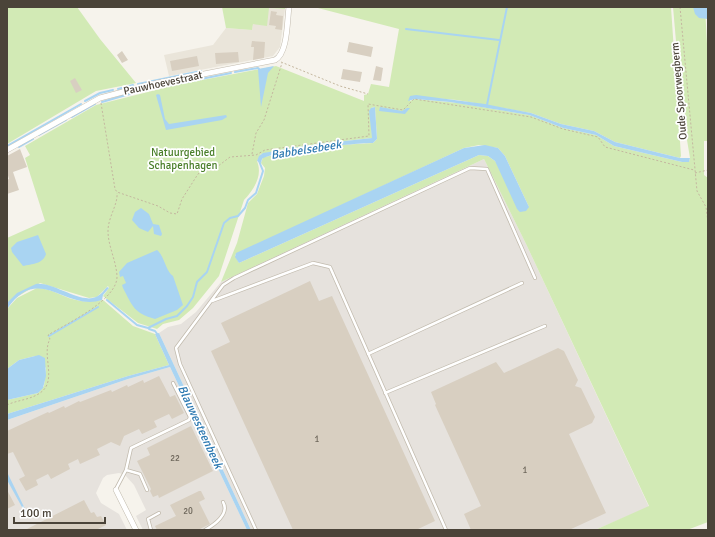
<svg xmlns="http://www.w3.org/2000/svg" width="715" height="537" font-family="Signika,sans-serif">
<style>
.residential{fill:#eae5da}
.industrial{fill:#e6e2dd}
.green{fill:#d2eab5;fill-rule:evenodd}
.water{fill:#a9d4f2}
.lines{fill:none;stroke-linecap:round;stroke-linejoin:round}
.stream{stroke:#a9d4f2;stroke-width:2}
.building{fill:#d8cfc1}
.service-casing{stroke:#c2bbae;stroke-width:4}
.minor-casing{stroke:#c2bbae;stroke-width:6}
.path{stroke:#c4b79f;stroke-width:1;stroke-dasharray:2 2;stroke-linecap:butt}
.service{stroke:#fff;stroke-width:2.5}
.minor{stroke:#fff;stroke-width:5}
.labels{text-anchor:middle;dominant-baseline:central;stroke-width:3.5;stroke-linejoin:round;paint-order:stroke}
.number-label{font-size:9px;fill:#6e675b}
.street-label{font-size:11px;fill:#4b4439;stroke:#fff}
.park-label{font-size:11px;fill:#4a7f2a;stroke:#fff}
.water-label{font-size:12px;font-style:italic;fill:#2e7ab2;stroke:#fff}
</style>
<rect width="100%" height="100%" fill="#f6f3ec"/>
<path class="residential" d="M269,8l16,1 -5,38 -7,9 -104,20 -5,-21 49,-10 13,-17 26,2 1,-6z"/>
<path class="industrial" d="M484,159l43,87 122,261 -54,23h-344l-92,-197 9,-6 13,-3 15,-12 25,-30z
M170,367l77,163h-104l-7,-14 10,-6 -12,-25 -9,-10 -6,-2 -12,2 -4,3 -7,15 5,10 18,11 8,16h-120v-110l121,-41z"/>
<path class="green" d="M7,7h70l23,32 36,44 -40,8 -89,53z
M222,7h63v2l-16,-1 -2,18 -14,-2 -1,6 -26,-2z
M314,7h357l10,149 -1,2 -65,-16 -21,-11 -33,-7 -30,-11 -74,-13 -47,-4v5l5,-2 43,4 71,12 34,13 33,7 18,11 68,16h7l1,-4 -8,-48 -9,-103h32l3,55v79h-4v34l4,3v344l-21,8h-92l54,-24 -122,-260 -43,-87 -263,123 16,-39 11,-40 9,-9 7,-18 1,-8 -4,-5 2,-6 77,-12 33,-2 4,-4 -2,-32 -4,1 1,30 -54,6 -57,10 -4,7c6,15 -3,28 -13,39l-25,76 -26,32 -14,12 -16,4 -6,5 -19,-6 -35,-27 6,-8 -1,-2 -11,11 -8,1 -49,-15 -33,20v-65l38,-17 -20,-63 5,-3 -5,-9 71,-41 80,-20 100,-19 88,35v-6l4,-1 3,-10 18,3 10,-58zM479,145l19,3 7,8 24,51 -34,-46 -7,-5 -9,-1 -240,108 -4,-8 229,-107z
M37,288c15,0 28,11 44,13 8,1 15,-1 22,-1l30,26 22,8 14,31 -41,11 -121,38v-14l31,-7 6,-7 2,-18 -11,-12 -16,4 -12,9v-60l10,-11z"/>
<path class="water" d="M693,7h15v12l-9,-1 -4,-4z
M274,66l-6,7 -7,34 -3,-38z
M158,94l2,1 5,24 4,5 57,-9 1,2 -5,3 -56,10 -10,-35z
M416,95l69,9 46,9 30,11 33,7 21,11 65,16h10l-1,4h-7l-68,-16 -18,-11 -33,-7 -34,-13 -79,-13 -35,-3 -7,2 2,-5z
M375,107l2,32 -4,4c-16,0 -101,8 -111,16l-1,4 -4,-2 2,-5 4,-3 55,-9 54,-6 -3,-27 2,-3z
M380,107l22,4 5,-3h3l-5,6 -26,-3z
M485,145l13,3 7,8 24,51 -3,4 -6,1 -3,-3 -22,-48 -7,-5 -9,-1 -240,108 -4,-6 1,-4 228,-105z
M141,208l8,6 4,10 6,1 3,9 -1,2 -7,-2 -1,-8 -5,6 -9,-4 -7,-8 3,-8z
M38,235l8,19c-3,10 -14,10 -23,12l-11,-14 -1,-4 6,-6z
M157,250c8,7 8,20 16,26l10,29 -6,5 -22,9c-21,-6 -22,-12 -32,-31l-1,-3 4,-2 -3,-7 -3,1 -1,-5 8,-9z
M36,284c18,-2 44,20 60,13 5,-2 8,-7 11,-10l2,1 -6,7 -1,5c-37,12 -63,-38 -95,9v-6l10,-10z
M159,333l92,197h-4l-77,-163 -42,12 -121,41v-6l121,-38 41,-11 -14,-31z
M39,355l6,3 1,18 -3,12 -5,5 -31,7v-31l12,-9z
M7,472l21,43v3l-21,-38z"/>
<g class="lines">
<path class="stream" d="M406,29l93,11
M235,72l23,-4 1,1
M138,84l63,-13
M118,89l15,-4
M141,91l90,-18
M85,101l15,-8 13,-3
M102,102l31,-9
M487,105l20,-98
M72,117l23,-13
M39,135l27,-15
M7,146l74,-42
M19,147l14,-8
M107,300l30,25 11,3 18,-9 11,-3 10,-10 6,-9 4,-15 10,-10 17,-49 6,-5 8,-2 7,-8 3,-8 8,-7 7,-22 -4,-10
M149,329l6,2 3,4
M49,336l49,-29"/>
</g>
<path class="building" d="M271,11l6,1 -1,3 7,1 -1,14 -7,-1 1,-3 -7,-1z
M252,41l13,1 -1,16 -11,2 1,-13h-3z
M349,42l24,5 -2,10 -24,-5z
M122,51l6,9 -6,3 -5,-8z
M238,52l1,10 -23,2 -1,-11z
M197,56l2,10 -27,5 -2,-10z
M376,66l7,2 -2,13 -8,-1z
M343,69l19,3 -2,10 -19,-3z
M75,78l7,12 -6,3 -6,-12z
M20,149l7,18 -14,5 6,18 -12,4v-14l2,-1 -2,-7v-16z
M310,281l9,20 13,-5 103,225 -19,9h-123l-82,-179 19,-9 -9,-19z
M558,348l6,3 14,29 -3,6 6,2 14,29 -3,6 -23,11 37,79 -37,17h-98l-7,-16 17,-8 -46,-101 1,-1 -5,-12 65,-30 8,11z
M159,376l11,21 5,-2 9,18 -12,6 -3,-5 -15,7 3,6 -15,7 -3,-5 -15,7 -4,10 -9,-4 -14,7 3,6 -20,9 -2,-5 -10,5 2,5 -19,10 -3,-5 -12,6 2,5 -12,6 -7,-12 6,-3 -12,-24 -6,2v-23l41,-19 1,1 15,-7 1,2 14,-7 1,1 31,-12 1,2 15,-7 1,2 15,-7 1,3z
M191,426l22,45 -54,27 -1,-3 -5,2 -3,-6 1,-2 -14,-28 13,-6 -3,-7z
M7,490l8,15 -8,4z
M199,491h2l4,8 -6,3 11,22 -12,6h-41l-2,-4 21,-10 -6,-11z
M84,500l7,13 3,-1 3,5 4,-1 5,9 -10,5h-71z"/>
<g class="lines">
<g class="service-casing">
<path id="service" d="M212,301l101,-38 17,4 116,263
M368,354l154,-71
M385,393l160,-67
M126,470l14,4 7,16
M116,489l10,-19 5,-22 58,-28 1,-3 -17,-34
M151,530l-3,-11 11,-6
M205,530c9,-5 25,-16 18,-28
M256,530l-76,-166 -4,-16 47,-63 11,-7 236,-110 17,1 48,109"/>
</g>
<g class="minor-casing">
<path id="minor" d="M7,150l93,-52 53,-14 122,-24c13,-7 12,-39 14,-53
M116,490l20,40"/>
</g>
<path class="path" d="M680,7l17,184 9,16 2,15
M281,62l59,24 28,8
M101,103l14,86 2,3 41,14 12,7 7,1 5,-15 16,-25 4,-3 11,-1 17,-13 26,-2 9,-5 104,-14 -1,-32 35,6 11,-11 117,18 32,12 35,8 7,10 89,23
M252,154l4,-21 8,-13 18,-57
M695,173l13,-3
M7,405c10,-5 23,-5 33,-12 18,-12 1,-38 10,-54l-2,-4c18,-11 70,-35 69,-59 -1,-16 -9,-30 -9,-45 0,-14 10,-26 9,-38"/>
<use href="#service" class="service"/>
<use href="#minor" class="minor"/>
</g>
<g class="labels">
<g class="number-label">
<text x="317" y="439">1</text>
<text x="175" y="458">22</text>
<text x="525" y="470">1</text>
<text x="188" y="511">20</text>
</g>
<g class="street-label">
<text transform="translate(163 83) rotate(-12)">Pauwhoevestraat</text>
<text transform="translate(679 91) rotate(-95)">Oude Spoorwegberm</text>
</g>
<g class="park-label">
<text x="183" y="152">Natuurgebied<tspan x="183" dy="13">Schapenhagen</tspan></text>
</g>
<g class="water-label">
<text transform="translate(306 150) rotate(-9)">Babbelsebeek</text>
<text transform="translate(200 427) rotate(65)">Blauwesteenbeek</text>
</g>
</g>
<rect width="715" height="537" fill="none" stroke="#4b4439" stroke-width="16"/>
<path d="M14 517v6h91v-6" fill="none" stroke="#4b4439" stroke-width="2"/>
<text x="20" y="517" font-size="12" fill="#4b4439" stroke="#ffffff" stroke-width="3" paint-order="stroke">100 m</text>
</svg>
